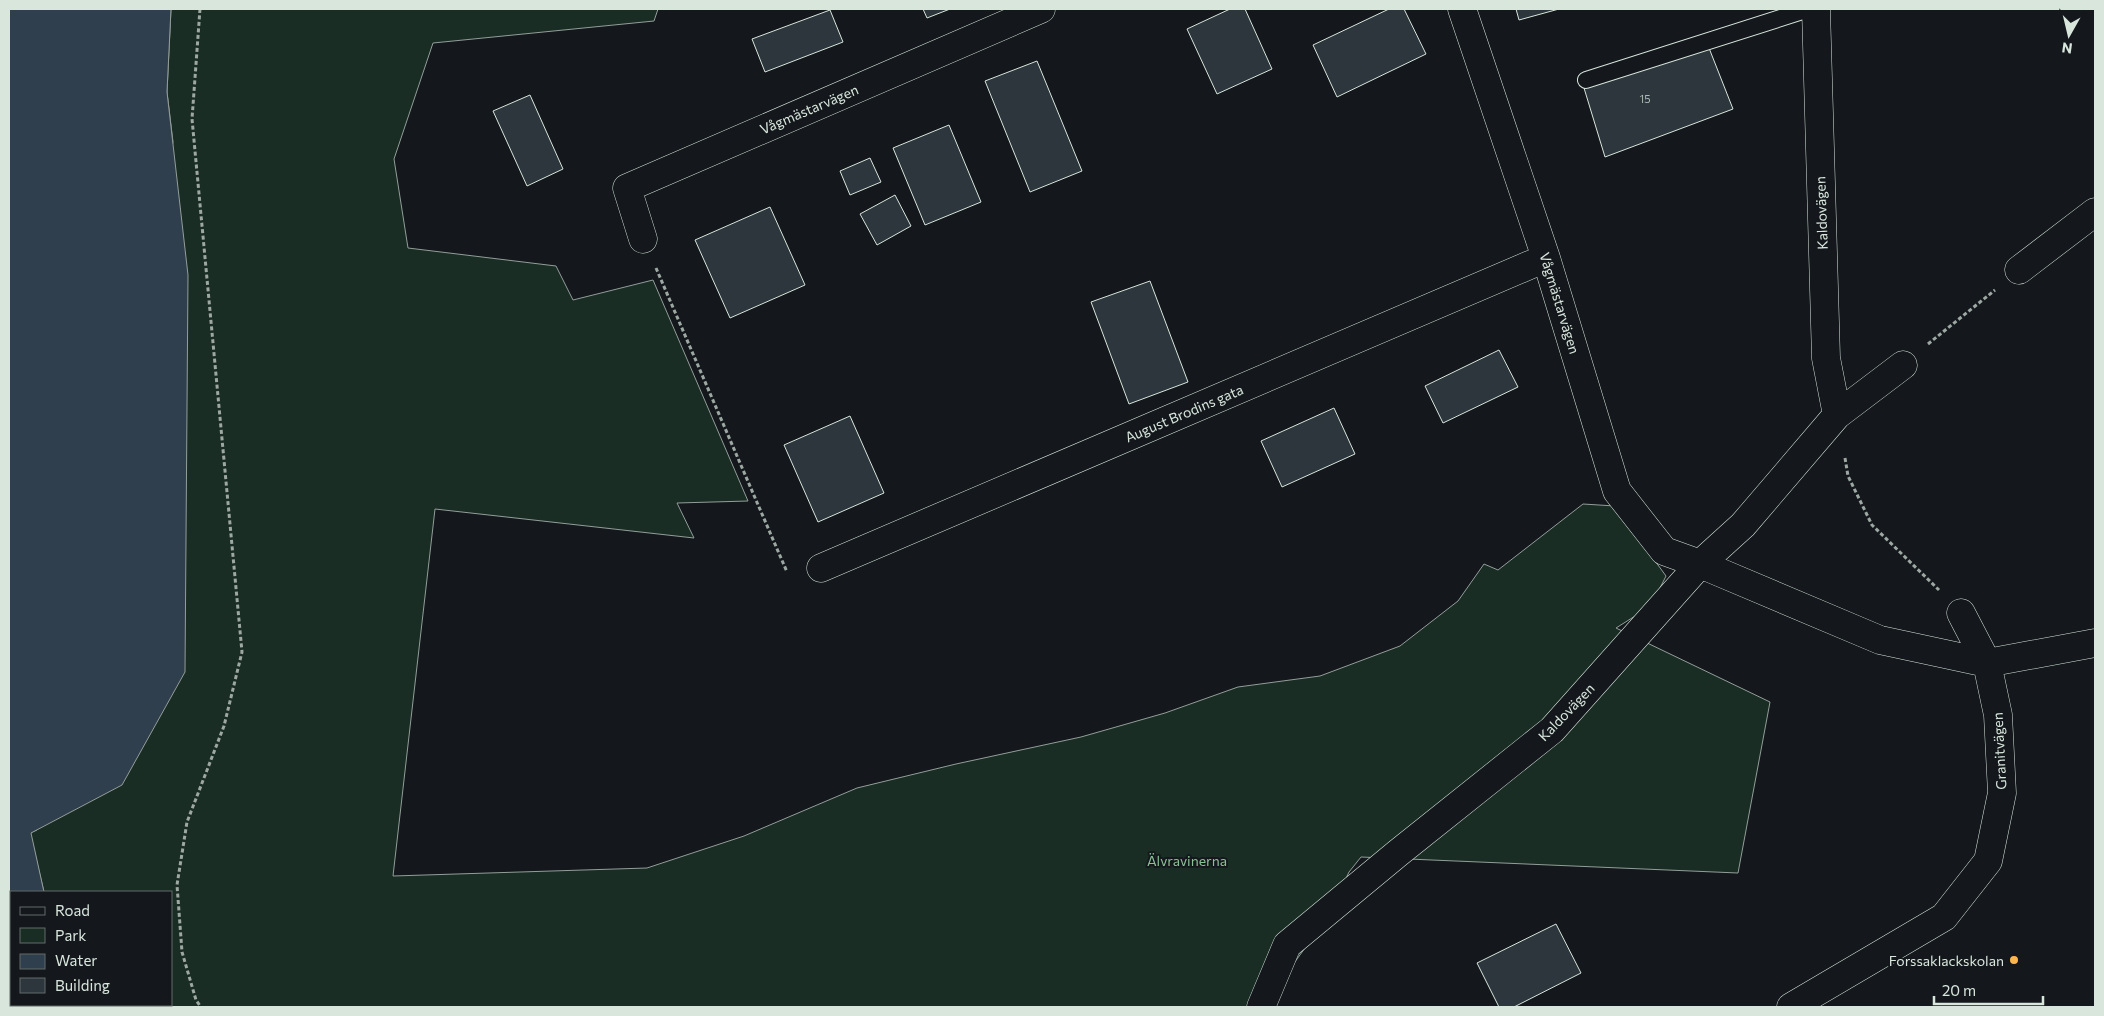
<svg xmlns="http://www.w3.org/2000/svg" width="2104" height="1016" font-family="Commissioner,sans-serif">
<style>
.green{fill:#1a2d24;stroke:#939e99}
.water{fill:#2f3f4d;stroke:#939e99}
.building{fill:#2c363c;stroke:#d8e6dc}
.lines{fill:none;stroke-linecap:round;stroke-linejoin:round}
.lane-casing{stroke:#d8e6dc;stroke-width:18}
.street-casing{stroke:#d8e6dc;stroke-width:29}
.path{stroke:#9da8a2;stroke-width:3;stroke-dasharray:4 2.5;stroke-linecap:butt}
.lane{stroke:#14181c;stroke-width:16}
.street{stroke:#14181c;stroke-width:28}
.poi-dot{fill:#ffb74d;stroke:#14181c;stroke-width:2}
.labels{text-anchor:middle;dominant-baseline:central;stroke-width:4;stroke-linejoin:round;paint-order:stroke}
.number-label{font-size:11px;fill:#adbab4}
.street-label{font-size:14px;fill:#d8e6dc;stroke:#14181c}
.park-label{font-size:14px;fill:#8ac095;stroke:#14181c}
.poi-label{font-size:14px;fill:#d8e6dc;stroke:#14181c;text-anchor:end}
</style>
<rect width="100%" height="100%" fill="#14181c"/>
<path class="green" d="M171,9h487l-4,12 -221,22 -39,116 14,89 148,18 17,34 80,-20 95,221 -71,2 17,35 -259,-29 -42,367 254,-8 97,-32 113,-48 99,-24 125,-27 84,-24 73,-26 82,-11 80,-30 58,-45 26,-37 14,6 85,-66 32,2 51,70 -15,30 -35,22 154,74 -32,171 -377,-16 -12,15 -20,43 -40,55 -22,37h-1198l-1,-2h103v-113h-127l-14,-59 7,-3 136,-688 -6,-50z"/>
<path class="water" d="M9,9h162l-4,83 21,183 -3,397 -63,113 -91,48 13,59h-33v113h61l1,2h-64z"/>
<path class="building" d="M923,9h27l-23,9z
M1230,9h15l27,60 -55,25 -30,-65z
M1389,9h15l22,45 -89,43 -24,-52z
M1516,9h43l-40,11z
M830,10l13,32 -78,30 -13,-33z
M1709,48l24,61 -128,48 -21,-69z
M1037,61l45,110 -52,21 -45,-111z
M530,95l33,74 -36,17 -34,-75z
M949,125l32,77 -56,23 -32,-77z
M870,158l11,24 -31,13 -10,-24z
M895,195l16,31 -34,19 -17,-31z
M770,207l35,78 -75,33 -35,-78z
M1150,281l38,101 -59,22 -38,-102z
M1499,350l19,37 -75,36 -18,-37z
M1334,408l21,46 -73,33 -21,-46z
M850,416l34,77 -66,29 -34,-77z
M1556,924l25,49 -67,34h-15l-22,-44z"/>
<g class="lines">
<g class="lane-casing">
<path id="lane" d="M1586,80l223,-71"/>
</g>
<g class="street-casing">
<path id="street" d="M1462,9l84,249 71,233 47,60 36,13 180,76 107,23 11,52 4,78 -14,68 -44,56 -153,90
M643,239l-16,-51 414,-179
M2019,270l76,-58
M1837,415l66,-50
M821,568l725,-310
M1961,613l26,50 108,-20
M1261,1007l26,-62 111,-92 154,-123 148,-166 43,-39 94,-110 -11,-57 -10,-349"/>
</g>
<path class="path" d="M200,9l-8,110 50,533 -18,74 -37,96 -10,63 5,67 14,48 5,7
M656,268l131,304
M1928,344l67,-54
M1845,458l3,18 24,49 67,65"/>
<use href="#lane" class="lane"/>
<use href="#street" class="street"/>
</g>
<circle class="poi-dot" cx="2014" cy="960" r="5"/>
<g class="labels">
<g class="number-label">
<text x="1645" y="98">15</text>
</g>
<g class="street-label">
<text transform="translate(809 109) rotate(-23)">Vågmästarvägen</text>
<text transform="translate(1821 213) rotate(-92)">Kaldovägen</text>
<text transform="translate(1560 303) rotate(73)">Vågmästarvägen</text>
<text transform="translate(1184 413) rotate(-23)">August Brodins gata</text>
<text transform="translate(1566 712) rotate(-46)">Kaldovägen</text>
<text transform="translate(1999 751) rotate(-93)">Granitvägen</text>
</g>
<g class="park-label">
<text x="1187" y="860">Älvravinerna</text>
</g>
<g class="poi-label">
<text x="2004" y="960">Forssaklackskolan</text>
</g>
</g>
<rect width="2104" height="1016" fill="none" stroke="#d8e6dc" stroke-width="20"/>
<rect x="10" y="891" width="162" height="115" fill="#14181c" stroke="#626a69"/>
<rect x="20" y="907" width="25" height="8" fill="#14181c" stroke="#626a69"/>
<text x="55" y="916" font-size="15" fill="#d8e6dc">Road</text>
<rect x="20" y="928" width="25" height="15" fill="#1a2d24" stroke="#626a69"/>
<text x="55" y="941" font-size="15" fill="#d8e6dc">Park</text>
<rect x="20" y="954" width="25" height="15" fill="#2f3f4d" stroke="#626a69"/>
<text x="55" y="966" font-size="15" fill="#d8e6dc">Water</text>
<rect x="20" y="978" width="25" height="15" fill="#2c363c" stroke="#626a69"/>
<text x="55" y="991" font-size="15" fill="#d8e6dc">Building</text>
<g transform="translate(2069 35) rotate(188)" stroke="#14181c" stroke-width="4" paint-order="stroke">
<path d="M0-4L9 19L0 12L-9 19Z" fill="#d8e6dc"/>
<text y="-8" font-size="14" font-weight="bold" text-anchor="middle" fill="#d8e6dc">N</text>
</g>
<path d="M1934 996v8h109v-8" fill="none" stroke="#d8e6dc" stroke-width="2.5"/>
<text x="1942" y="996" font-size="15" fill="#d8e6dc" stroke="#14181c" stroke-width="4" paint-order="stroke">20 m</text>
</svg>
